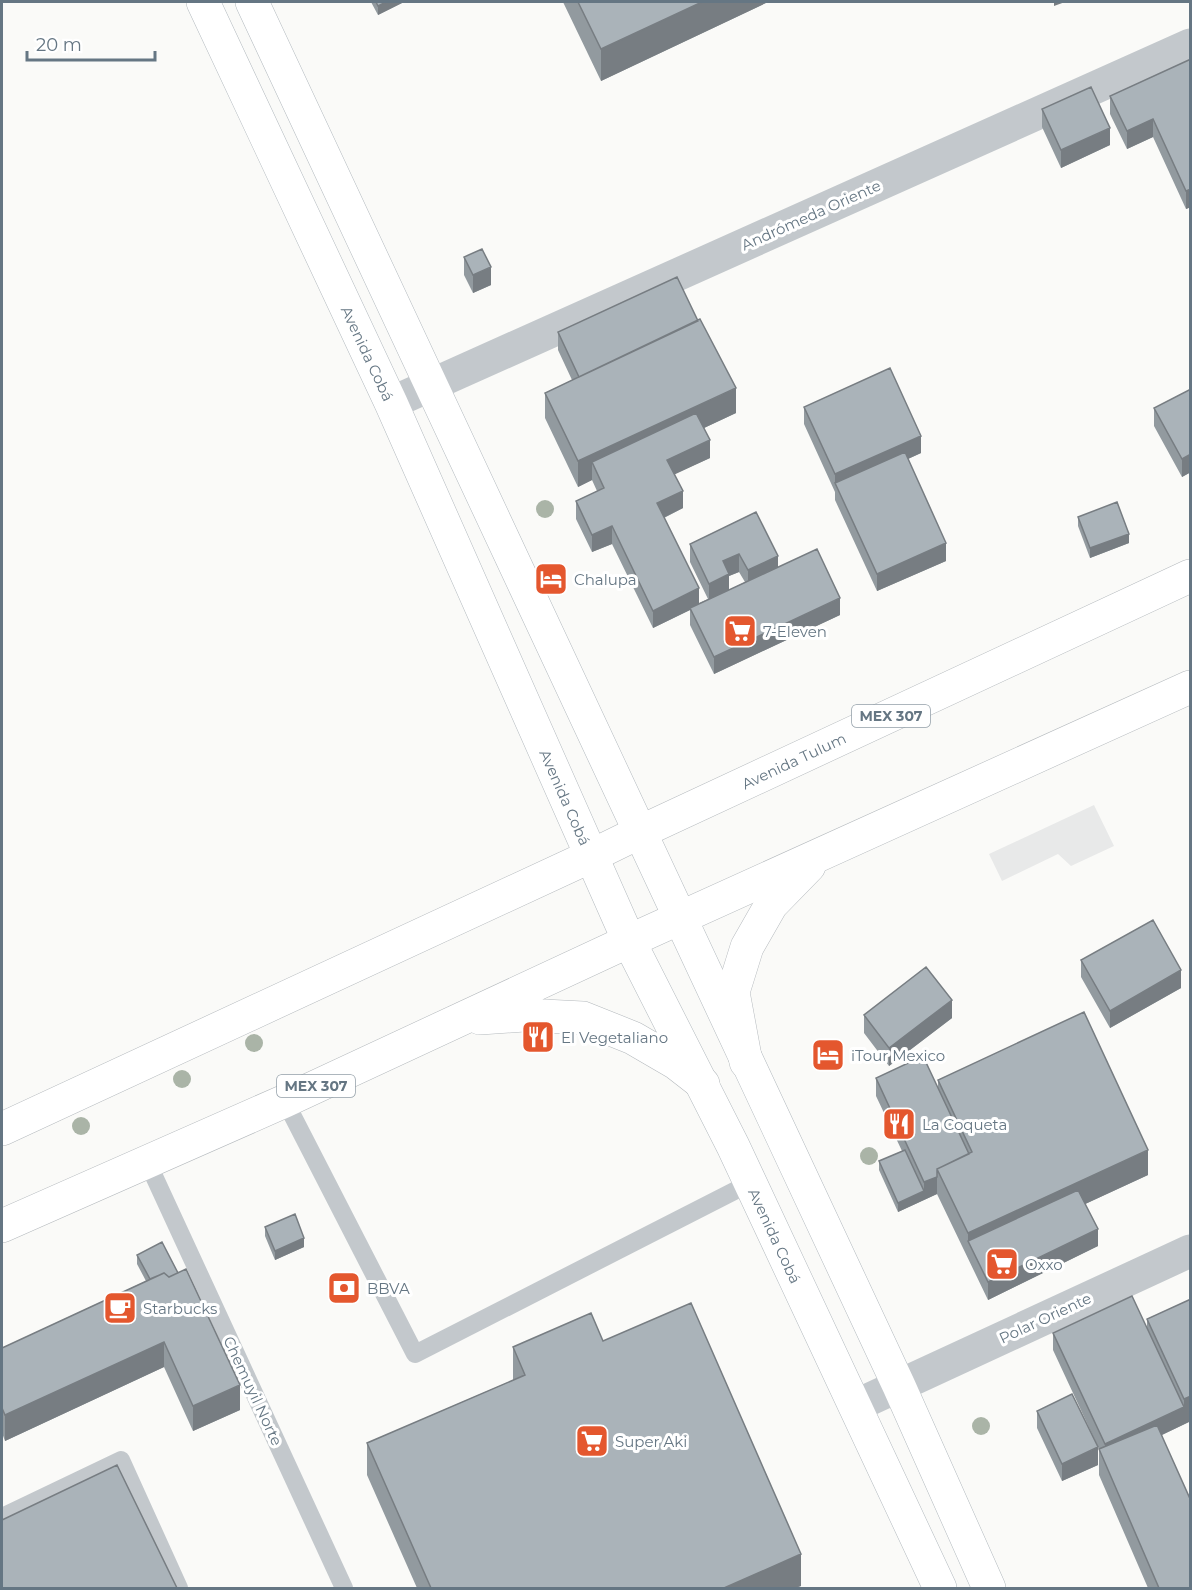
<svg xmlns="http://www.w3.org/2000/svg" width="1192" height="1590" font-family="Montserrat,sans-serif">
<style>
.built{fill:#e8e9e9}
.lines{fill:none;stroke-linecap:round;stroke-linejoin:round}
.secondary-casing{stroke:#b3babf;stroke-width:34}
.primary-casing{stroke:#b5babe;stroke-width:34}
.highway-casing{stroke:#b4b9bd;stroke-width:34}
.lane{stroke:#c3c8cc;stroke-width:18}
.street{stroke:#c3c8cc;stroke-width:33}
.secondary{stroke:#fff;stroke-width:33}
.primary{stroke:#fff;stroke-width:33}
.highway{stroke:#fff;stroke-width:33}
.tree{fill:#aab4a7}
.wall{fill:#929a9f;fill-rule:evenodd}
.shaded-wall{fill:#777d82}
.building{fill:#aab3b9;stroke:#777d82;stroke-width:1.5}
.labels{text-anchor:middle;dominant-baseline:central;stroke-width:6;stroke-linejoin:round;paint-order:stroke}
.shield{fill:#fff;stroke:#939fa8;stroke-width:1.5}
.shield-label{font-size:14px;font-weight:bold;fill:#657683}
.street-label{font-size:15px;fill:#657683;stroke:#fff}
.poi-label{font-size:15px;fill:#657683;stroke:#fff;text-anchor:start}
</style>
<rect width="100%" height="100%" fill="#fafaf8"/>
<path class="built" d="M1094,805l20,41 -43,20 -13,-12 -56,27 -13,-27z"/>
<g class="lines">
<g class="secondary-casing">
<g id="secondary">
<path id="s1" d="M203,2l188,401 238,538 104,205 207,442"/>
<path d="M252,2l647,1384 90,202"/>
</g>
</g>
<g class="primary-casing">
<g id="primary">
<path id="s2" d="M591,856l49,-24 550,-256"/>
<path d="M629,941l561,-254"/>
<path d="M746,1062l-13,-70 14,-45 24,-42 38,-39"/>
</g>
</g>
<g class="highway-casing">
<path id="highway" d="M480,1018l44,-3 59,3 50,20 43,25 27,21
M2,1129l589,-273
M2,1226l283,-125 344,-160"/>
</g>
<path class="lane" d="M285,1101l130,253 335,-171
M147,1161l197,427
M2,1517l119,-57 58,128"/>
<path class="street" d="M391,403l799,-358
M855,1406l335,-155"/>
<use href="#secondary" class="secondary"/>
<use href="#primary" class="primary"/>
<use href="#highway" class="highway"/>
</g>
<g class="tree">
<circle cx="545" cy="509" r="9"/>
<circle cx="254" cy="1043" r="9"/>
<circle cx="182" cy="1079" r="9"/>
<circle cx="81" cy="1126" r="9"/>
<circle cx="869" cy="1156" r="9"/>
<circle cx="981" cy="1426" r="9"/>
</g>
<path class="wall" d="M371,2h33l-26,13z
M563,2h205l-167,79z
M1191,59v148l-5,2 -33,-72 -26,12 -17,-35v-18z
M1042,109l68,36 -49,23 -19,-41z
M464,257l27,28 -18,8 -9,-18z
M558,332l178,81 -32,15 6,30 -36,16 9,34 -19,10 35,85 9,-4 -18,-37v-18l66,-32 22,55 62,48 -126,59 -24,-49v-15l-37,18 -41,-84 -20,8 -16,-33v-18l21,-10 -5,-11 -14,7 -33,-69v-25l27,-13 -14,-30zM739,572l6,10 -16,8v-14z
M1191,389v83l-9,5 -28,-51v-18z
M804,407l117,46 -13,6 38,102 -69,30 -42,-91v-8l-31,-68z
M1078,517l51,26 -39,15 -12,-32z
M1081,960l100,28 -71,40 -29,-51z
M864,1015l88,3 -63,48 -25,-33z
M876,1078l62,9v-7l210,95 -63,29 13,42 -110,54 -51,-106 -39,18 -19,-42v-9l23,-10 -26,-55z
M265,1227l39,20 -29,13 -10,-24z
M137,1255l103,155 -47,21 -29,-64 -159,74 -3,-8v-85l144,-67 -9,-17z
M1191,1299v122l-29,14 29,153h-43l-49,-113v-26l-46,-99v-17l94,-5v-9z
M603,1341l198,245 -6,2h-378l-50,-113v-32l146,-63v-33z
M1037,1411l61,54 -36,16 -25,-53z"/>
<path class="shaded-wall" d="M386,2h18l-26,13v-9z
M702,2h66l-167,79v-32z
M1054,2h11l-11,4z
M1153,119v18l-26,12v-18z
M1110,128v17l-49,23v-18z
M1191,189v18l-5,2v-18z
M491,267v18l-18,8v-18z
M736,388v25l-137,64 -7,-15v18l-14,7v-26z
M921,436v17l-82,37 -4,-7v9v-18z
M710,440v18l-43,20v-18z
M1191,454v18l-9,5v-18z
M683,491v17l-26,13v-18z
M612,526v18l-20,8v-17z
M1129,534v9l-39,15v-10z
M946,543v18l-69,30v-17z
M739,554v18l-10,4v15l-20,10v-17l14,-23z
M778,556v17l-30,15v-18z
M699,588v18l-9,2v2l-37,18v-17z
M840,598v17l-126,59v-17z
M1181,970v18l-71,40v-17z
M952,1000v18l-63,48v-18z
M1148,1150v25l-173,80 -7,-14v-8z
M937,1177v17l-39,18v-9l26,-12v-9z
M1098,1229v17l-110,54v-18z
M304,1238v9l-29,13v-9z
M164,1342v25l-159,74v-26z
M240,1385v25l-47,21v-25z
M1191,1396v25l-86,41v-18l79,-37v-8z
M1098,1447v18l-36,16v-17z
M801,1554v32l-6,2h-71z"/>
<path class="building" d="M376,2h10l-8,4z
M578,2h124l-101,47z
M1191,59v130l-5,2 -33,-72 -26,12 -17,-35z
M1091,87l19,41 -49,22 -19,-41z
M482,249l9,18 -18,8 -9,-18z
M677,277l21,44 -119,56 -21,-45z
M700,319l36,69 -158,73 -33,-68z
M890,368l31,68 -86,38 -31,-67z
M1191,389v65l-9,5 -28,-51z
M696,413l14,27 -43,20 16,31 -26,12 42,85 -46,23 -41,-85 -20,9 -16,-34 28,-13 -12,-26z
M905,452l41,91 -69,31 -42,-91z
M1117,502l12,32 -39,14 -12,-31z
M756,512l22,44 -30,14 -9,-16 -16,7 6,13 -20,10 -19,-40z
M817,549l23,49 -126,59 -24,-49z
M1153,920l28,50 -71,41 -29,-51z
M926,967l26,33 -63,48 -25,-33z
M1084,1012l64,138 -180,83 -31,-64 35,-17 -34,-72z
M923,1056l46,98 -32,15v8l-13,5 -48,-104z
M905,1150l19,41 -26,12 -19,-42z
M1078,1190l20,39 -110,53 -20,-41z
M295,1214l9,24 -29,13 -10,-24z
M162,1242l16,31 -9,4 -5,-4 -14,6 -13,-24z
M186,1269l54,116 -47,21 -29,-64 -159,73 -3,-7v-60l162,-75 5,4z
M1132,1296l52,111 -79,37 -52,-111z
M1191,1299v97l-7,3 -37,-80z
M691,1303l110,251 -77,34h-293l-64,-145 158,-68 -12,-28 78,-34 12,28z
M1072,1394l26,53 -36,17 -25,-53z
M1157,1425l34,76v87h-32l-60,-139z
M117,1465l60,123h-175v-68z"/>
<defs>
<g id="hotel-square" transform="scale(1.725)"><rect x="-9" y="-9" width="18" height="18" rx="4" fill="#e4572e" stroke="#fff"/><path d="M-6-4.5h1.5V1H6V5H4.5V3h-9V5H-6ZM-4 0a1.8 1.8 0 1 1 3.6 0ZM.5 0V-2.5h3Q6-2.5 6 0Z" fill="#fff"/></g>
<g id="supermarket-square" transform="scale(1.725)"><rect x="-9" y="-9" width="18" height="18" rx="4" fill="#e4572e" stroke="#fff"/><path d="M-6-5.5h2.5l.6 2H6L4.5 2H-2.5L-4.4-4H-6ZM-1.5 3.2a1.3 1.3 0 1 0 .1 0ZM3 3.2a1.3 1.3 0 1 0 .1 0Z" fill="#fff"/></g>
<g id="restaurant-square" transform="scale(1.725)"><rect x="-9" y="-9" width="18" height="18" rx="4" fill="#e4572e" stroke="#fff"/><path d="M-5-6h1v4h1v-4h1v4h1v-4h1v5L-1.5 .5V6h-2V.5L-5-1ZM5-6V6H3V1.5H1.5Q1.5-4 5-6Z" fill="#fff"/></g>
<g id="bank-square" transform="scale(1.725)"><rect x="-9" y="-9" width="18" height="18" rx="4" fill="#e4572e" stroke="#fff"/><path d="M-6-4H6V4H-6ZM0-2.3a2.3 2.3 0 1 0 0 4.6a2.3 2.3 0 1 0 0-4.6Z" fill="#fff"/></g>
<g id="cafe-square" transform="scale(1.725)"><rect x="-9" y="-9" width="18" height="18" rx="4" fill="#e4572e" stroke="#fff"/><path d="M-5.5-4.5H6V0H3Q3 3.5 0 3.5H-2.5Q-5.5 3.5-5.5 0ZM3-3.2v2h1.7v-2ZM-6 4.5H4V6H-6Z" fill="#fff"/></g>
</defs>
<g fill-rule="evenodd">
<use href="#hotel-square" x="551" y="579"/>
<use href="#supermarket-square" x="740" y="631"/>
<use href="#restaurant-square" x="538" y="1037"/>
<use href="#hotel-square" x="828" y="1055"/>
<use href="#restaurant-square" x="899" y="1124"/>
<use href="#supermarket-square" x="1002" y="1264"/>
<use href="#bank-square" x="344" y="1288"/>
<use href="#cafe-square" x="120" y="1308"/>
<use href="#supermarket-square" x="592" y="1441"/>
</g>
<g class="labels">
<g class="shield">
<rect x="852" y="705" width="78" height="22" rx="4.5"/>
<rect x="277" y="1075" width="78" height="22" rx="4.5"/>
</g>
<g class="shield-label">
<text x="891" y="716">MEX 307</text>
<text x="316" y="1086">MEX 307</text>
</g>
<g class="street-label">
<text transform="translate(811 215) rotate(-24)">Andrómeda Oriente</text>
<text stroke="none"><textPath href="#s1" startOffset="388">Avenida Cobá</textPath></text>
<text stroke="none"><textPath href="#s2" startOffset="224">Avenida Tulum</textPath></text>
<text stroke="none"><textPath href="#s1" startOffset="874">Avenida Cobá</textPath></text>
<text stroke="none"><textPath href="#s1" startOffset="1360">Avenida Cobá</textPath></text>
<text transform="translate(1045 1318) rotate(-25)">Polar Oriente</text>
<text transform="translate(253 1391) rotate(65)">Chemuyil Norte</text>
</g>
<g class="poi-label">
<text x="574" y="579">Chalupa</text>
<text x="763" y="631">7-Eleven</text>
<text x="561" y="1037">El Vegetaliano</text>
<text x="851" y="1055">iTour Mexico</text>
<text x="922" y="1124">La Coqueta</text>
<text x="1025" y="1264">Oxxo</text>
<text x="367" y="1288">BBVA</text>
<text x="143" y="1308">Starbucks</text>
<text x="615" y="1441">Super Aki</text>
</g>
</g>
<rect width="1192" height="1590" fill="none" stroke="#657683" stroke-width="6"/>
<path d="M27 51v9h128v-9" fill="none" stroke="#657683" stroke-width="3"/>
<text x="36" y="51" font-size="18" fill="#657683" stroke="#ffffff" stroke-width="4.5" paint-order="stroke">20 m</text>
</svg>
